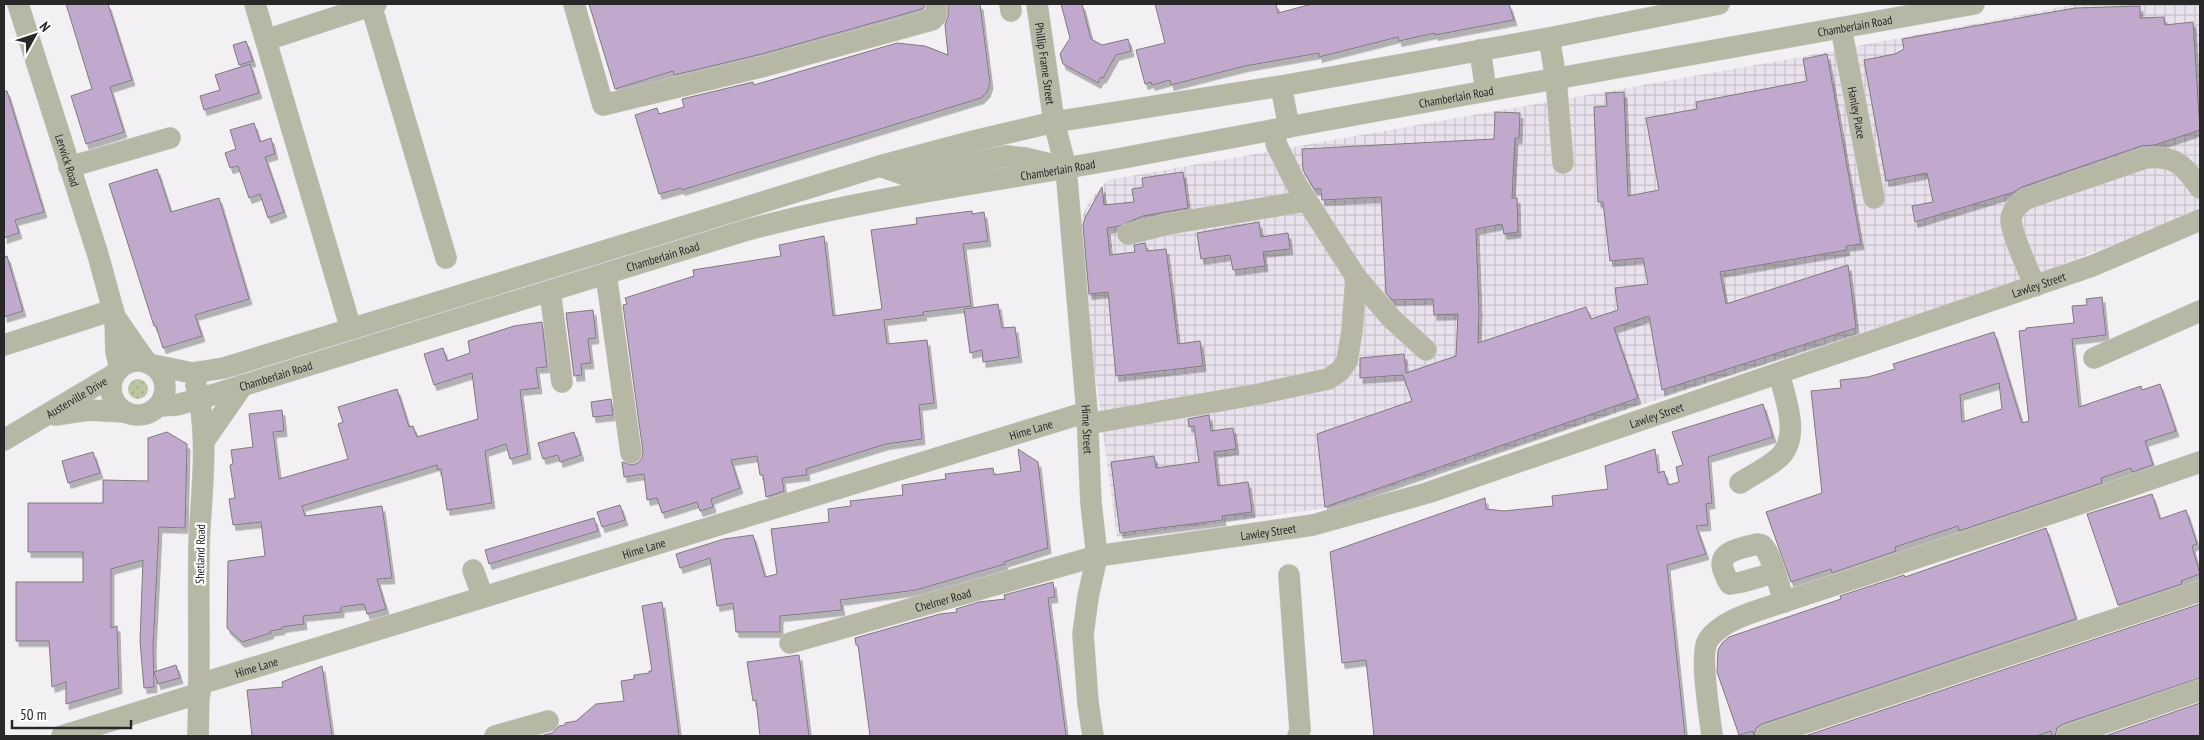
<svg xmlns="http://www.w3.org/2000/svg" width="2204" height="740" font-family="'PT Sans Narrow',sans-serif">
<style>
.industrial{fill:url(#industrial-grid)}
.grass{fill:url(#grass-dots)}
.building{fill:#c1a9cd;stroke:#7d7b7e;fill-rule:evenodd;filter:url(#shadow)}
.lines{fill:none;stroke-linecap:round;stroke-linejoin:round}
.minor-casing{stroke:#cecccf;stroke-width:22}
.minor{stroke:#b7b7a5;stroke-width:21}
.labels{text-anchor:middle;dominant-baseline:central;stroke-width:4.5;stroke-linejoin:round;paint-order:stroke}
.street-label{font-size:12px;fill:#292829;stroke:#fefeff}
</style>
<defs>
<pattern id="industrial-grid" width="8" height="8" patternUnits="userSpaceOnUse" patternTransform="scale(1.25)"><rect width="8" height="8" fill="#e9e2ed"/><path d="M0 4h8M4 0v8" fill="none" stroke="#c8c2cb"/></pattern>
<pattern id="grass-dots" width="8" height="8" patternUnits="userSpaceOnUse" patternTransform="scale(1.25)"><rect width="8" height="8" fill="#bac5a1"/><path d="M2 2h.1M6 6h.1" fill="none" stroke="#a0a98b" stroke-width="1.8" stroke-linecap="round"/></pattern>
<filter id="shadow"><feDropShadow dx="3" dy="5.5" stdDeviation="0" flood-color="#0004"/></filter>
</defs>
<rect width="100%" height="100%" fill="#f2f0f3"/>
<path class="industrial" d="M2078,4h122v207l-183,71 -691,226 -209,29 -41,-307 13,-29 19,-21 676,-120z"/>
<path class="grass" d="M128 389a10 10 0 1 1 20 0a10 10 0 1 1-20 0Z"/>
<path class="building" d="M66,4h42l24,76 -22,7 14,45 -38,12 -15,-48 21,-7z
M589,4h335v4l-30,9 -132,37 -88,21 -1,-4 -58,18z
M948,4h32l10,79 -3,9 -6,6 -299,92 -1,-2 -22,6 -24,-79 22,-7 2,6 25,-7 -2,-8 71,-17 1,3 143,-42 28,3 23,9 -3,-30 3,-9z
M1061,4h21l9,35 11,6 26,-6 3,12 -15,4 -13,23 -2,-1 -3,6 -35,-19 -3,-10 10,-16z
M1155,4h121l2,9 34,-9h197l5,16 -79,15v-2l-36,8 -1,-4 -79,20v-4l-74,13 -74,19 -1,-5 -18,5 -1,-3 -6,2 -9,-34 29,-7z
M2140,6v12l24,-1 1,8 28,-3 7,108 -45,15 -14,1 -119,41 -8,5 -99,30 -3,-16 21,-4 -6,-29 -41,8 -22,-121 31,-6 9,-5 -2,-10 173,-31z
M246,41l7,20 -14,4 -6,-20z
M1827,54l34,190 -15,2 1,4 -127,22 6,32 122,-39 8,63 -194,62 -13,-74 -30,10 -5,2 24,70 -313,109 -8,-73 95,-33 -9,-26 -43,3v-20l44,-4 2,19 50,-17 2,-42 -24,1 -1,-16 -41,1 -6,-7 -5,-96 -59,3 -1,-11h-7l-11,-19 -1,-21 192,-10 1,-27 25,1 -1,25h-4l-3,60h5l1,34 -14,2 -2,-10 -26,5 3,82 -1,32 108,-36 5,12 27,-9 -3,-22 33,-4 -5,-26 -33,3 -7,-59h-5l-4,-95 13,-1 -1,-13 18,-1 4,104 31,-6 -13,-72 51,-9 -1,-7 111,-21 -4,-22z
M250,64l9,29 -55,17 -4,-14 20,-6 -5,-15z
M4,91h3l37,121 -29,8 4,13 -15,5z
M254,123l6,19 11,-4 4,16 -10,3 19,55 -16,6 -8,-24 -11,4 -11,-32 -8,2 -5,-15 11,-4 -6,-19z
M157,169l14,43 48,-14 30,101 -54,16 7,21 -39,12 -7,-22h-2l-45,-142z
M1183,172l5,36 -45,8 -24,10 -12,2 3,27 25,-3 -1,-7 11,-2 2,8 19,-2 12,95 22,-3 3,25 -87,10 -8,-84 -19,2 -6,-69 2,-7 17,-31 2,18 30,-3 -2,-13 11,-2 -1,-9z
M972,211v3l12,-2 4,29 -25,3 8,62 -48,6 1,3 -40,5 3,24 40,-4 7,63 -15,2 3,34 -36,5 -80,25 1,6 -25,3 2,13 -18,6 -3,-22h-3l-3,-19 -26,4 9,28 -29,11 2,8 -13,4 -3,-9 -35,11 -5,-15 -10,2 -3,-26 -20,3 -2,-15 10,3 6,-2 4,-5 1,-6 -20,-147 4,-1 -2,-6 69,-22 -1,-6 88,-14 -2,-11 45,-9 9,80 49,-7 -11,-79 46,-6 -1,-6z
M1259,222l2,15 27,-4 2,16 -27,3 2,14 -32,4 -3,-15 -29,4 -4,-26z
M7,256l16,55 -19,6v-60z
M2102,297l4,38 -34,4 7,68 62,-21 1,4 18,-6 16,47 -31,10 8,24 -21,7 -1,-4 -30,10 1,5 -42,14 -101,34 -1,-5 -63,21 1,4 -64,22 -1,-4 -40,13 -25,-70 56,-19 -11,-102 30,-3 -1,-8 28,-3 27,-8 -2,-5 101,-32 28,91 7,-2 -10,-90 7,-1v-2l48,-5 -2,-17 15,-1 -1,-6zM1999,383l3,26 -40,13 -2,-27z
M998,304l4,24 13,-1 4,30 -36,5 -1,-12 -12,3 -6,-44z
M593,310l3,28 -8,1 3,24 -10,1 1,11 -8,1 -8,-63z
M542,322l5,45 -11,1 3,20 -19,2 8,64 -18,5 -4,-15 -21,7 7,52 -45,7 -6,-41 -3,1 -1,-5 -135,41 3,10 77,-10 10,72 -15,1 9,30 -19,5 -3,-10 -23,3v5l-38,4 1,8 -22,3v2l-12,2 1,2 -29,9 -15,-14 1,-67 37,-5 -4,-34 -28,3 -4,-26 6,-1 -5,-33 3,-1 -2,-14 22,-3 -4,-33 33,-4 2,21 -11,1 6,47 69,-20 -10,-35 5,-2 -5,-15 59,-18 12,38 4,-1 4,11 61,-18 -6,-46 -38,12 -10,-31 19,-6 4,13 23,-8 -2,-12 46,-15z
M611,399l2,16 -20,2 -2,-15z
M1763,404l10,33 -65,20 4,46 -6,1 2,21 -12,1 10,28 -39,11 18,171h-311l-8,-76 -24,3 -12,-111 155,-54 1,11 18,2 49,-5 -1,-10 56,-7 -3,-23 50,-17 3,24 6,-2 4,14 11,-3 -3,-15 7,-2 -11,-33z
M1209,415l2,16 22,-3 3,21 -22,3 4,34 30,-4 4,30 -30,4 1,4 -103,13 -9,-71 43,-6 2,12 43,-6 -5,-36 -5,1 -1,-8z
M167,432l20,12 -2,84 -26,-1 -6,121 1,39 -10,1 -4,-47 3,-81 -32,9v59l6,-2 2,62 -53,16v-22l-14,5 -3,-46h-33v-59h67v-30h-55v-49h75v-23l45,1v-43z
M574,432l7,23 -21,7 -2,-7 -15,4 -5,-16z
M1018,449l20,13 10,86 -44,14 1,2 -89,26 -76,10 2,10 -62,6v16h-44l-3,-29 -16,3 -7,-48 -30,10 -4,-14 48,-15 29,-4 12,42 12,-3 -6,-45 58,-7 -1,-13 23,-3 -1,-5 53,-6 -1,-10 44,-6 -1,-5 48,-6 1,7 27,-4z
M93,452l7,21 -32,10 -6,-22z
M2152,494l8,25 26,-9 11,34 -5,2 8,28 -19,7 1,3 -64,21 -31,-91z
M620,505l5,15 -23,7 -5,-15z
M594,518l4,13 -109,33 -4,-14z
M2046,528l30,91 -314,105 -6,4 -2,8 -1,-5 -14,4 -22,-63 1,-22 4,-7 7,-6 112,-38 -1,-3 64,-21 1,2z
M1053,582l2,15 -7,1 18,138h-196l-12,-91h-2l-1,-7 85,-24 17,-2 -1,-3 23,-7 26,-3 -1,-4z
M662,602l17,134h-139l12,-3 7,-7 6,-1v-2l11,-2 20,-17 28,-3 -3,-20 13,-2v-4l15,-2v-2h3l-10,-65z
M2200,604v74l-137,46 -6,4 -2,8h-3l-1,-5 -15,5h-231z
M799,655l10,81h-49l-4,-36 -3,1 -6,-39z
M176,665l4,13 -22,6 -4,-12z
M322,666l10,70h-80l-5,-46 36,-3 -1,-5z
M2200,703v33h-95z"/>
<g class="lines">
<g class="minor-casing">
<g id="minor">
<path id="s1" d="M18,4l80,251 17,62 1,35 4,16"/>
<path d="M255,4l96,325"/>
<path d="M574,4l29,101 162,-39 167,-46 4,-4v-12"/>
<path d="M1010,4l1,7"/>
<path id="s2" d="M1037,4l17,118 12,46 21,244 4,91 6,53 -9,41 -5,37 5,69 5,33"/>
<path d="M371,5l75,253"/>
<path id="s3" d="M1841,28l33,170"/>
<path d="M1549,38l7,41 7,84"/>
<path d="M266,40l110,-36"/>
<path d="M1480,50l6,41"/>
<path d="M1281,86l8,41"/>
<path d="M1273,130l4,16 19,38 60,93 35,41 35,32"/>
<path d="M880,166l28,10 98,-20 19,2 33,8"/>
<path d="M69,167l101,-29"/>
<path d="M1128,234l40,-10 138,-23"/>
<path d="M606,274l25,179"/>
<path d="M2035,286c-6,-15 -25,-54 -24,-68 2,-9 8,-14 15,-19l119,-41c30,-3 39,7 55,30"/>
<path d="M550,291l12,91"/>
<path d="M115,317l32,46"/>
<path d="M4,345l109,-35"/>
<path d="M2094,358l106,-47"/>
<circle cx="138" cy="388" r="27"/>
<path d="M153,365l39,8 32,-5 656,-202 94,-25 80,-19 227,-36 268,-48 170,-34"/>
<path d="M196,385c14,52 5,107 3,160 -1,64 1,128 -1,191"/>
<path id="s4" d="M159,406l17,-1 23,-6 548,-169c124,-33 250,-49 376,-72 283,-54 567,-103 851,-154"/>
<path d="M55,415l33,-5 37,2"/>
<path d="M1087,424l172,-30 69,-15 12,-8 7,-10 5,-30 4,-54"/>
<path id="s5" d="M4,440l111,-66"/>
<path d="M204,441l39,-56"/>
<path d="M1740,483c12,-8 25,-14 36,-23 27,-20 9,-61 3,-87"/>
<path d="M473,570l10,27"/>
<path d="M1774,573l-32,9 -12,2c-4,-5 -5,-10 -7,-15 -6,-19 21,-21 34,-25l5,1c11,11 17,42 22,57"/>
<path d="M1289,575l11,155 -2,6"/>
<path id="s6" d="M790,643l307,-87 216,-31 114,-32 665,-227 108,-46"/>
<path id="s7" d="M200,684l887,-272"/>
<path d="M62,736l138,-43"/>
<path d="M495,736l53,-15"/>
<path d="M1712,736c-2,-19 -13,-82 -4,-96 12,-17 36,-25 54,-31l302,-100 136,-47"/>
<path d="M1766,736l434,-145"/>
<path d="M2067,736l133,-46"/>
</g>
</g>
<use href="#minor" class="minor"/>
</g>
<g class="labels">
<g class="street-label">
<text stroke="none"><textPath href="#s4" startOffset="1741">Chamberlain Road</textPath></text>
<text stroke="none"><textPath href="#s2" startOffset="60">Phillip Frame Street</textPath></text>
<text stroke="none"><textPath href="#s4" startOffset="1336">Chamberlain Road</textPath></text>
<text stroke="none"><textPath href="#s3" startOffset="86">Hanley Place</textPath></text>
<text stroke="none"><textPath href="#s1" startOffset="164">Lerwick Road</textPath></text>
<text stroke="none"><textPath href="#s4" startOffset="931">Chamberlain Road</textPath></text>
<text stroke="none"><textPath href="#s4" startOffset="526">Chamberlain Road</textPath></text>
<text stroke="none"><textPath href="#s6" startOffset="1302">Lawley Street</textPath></text>
<text stroke="none"><textPath href="#s4" startOffset="121">Chamberlain Road</textPath></text>
<text stroke="none"><textPath href="#s5" startOffset="84">Austerville Drive</textPath></text>
<text stroke="none"><textPath href="#s6" startOffset="898">Lawley Street</textPath></text>
<text stroke="none"><textPath href="#s7" startOffset="869">Hime Lane</textPath></text>
<text stroke="none"><textPath href="#s2" startOffset="429">Hime Street</textPath></text>
<text stroke="none"><textPath href="#s6" startOffset="492">Lawley Street</textPath></text>
<text stroke="none"><textPath href="#s7" startOffset="464">Hime Lane</textPath></text>
<text transform="translate(200 554) rotate(-89)">Shetland Road</text>
<text stroke="none"><textPath href="#s6" startOffset="159">Chelmer Road</textPath></text>
<text stroke="none"><textPath href="#s7" startOffset="59">Hime Lane</textPath></text>
</g>
</g>
<rect width="2204" height="740" fill="none" stroke="#292829" stroke-width="10"/>
<g transform="translate(35 35) rotate(50)" stroke="#fefeff" stroke-width="4" paint-order="stroke">
<path d="M0-4L9 19L0 12L-9 19Z" fill="#292829"/>
<text y="-8" font-size="14" font-weight="bold" text-anchor="middle" fill="#292829">N</text>
</g>
<path d="M12 720v8h119v-8" fill="none" stroke="#292829" stroke-width="2.5"/>
<text x="20" y="720" font-size="15" fill="#292829" stroke="#fefeff" stroke-width="4" paint-order="stroke">50 m</text>
</svg>
